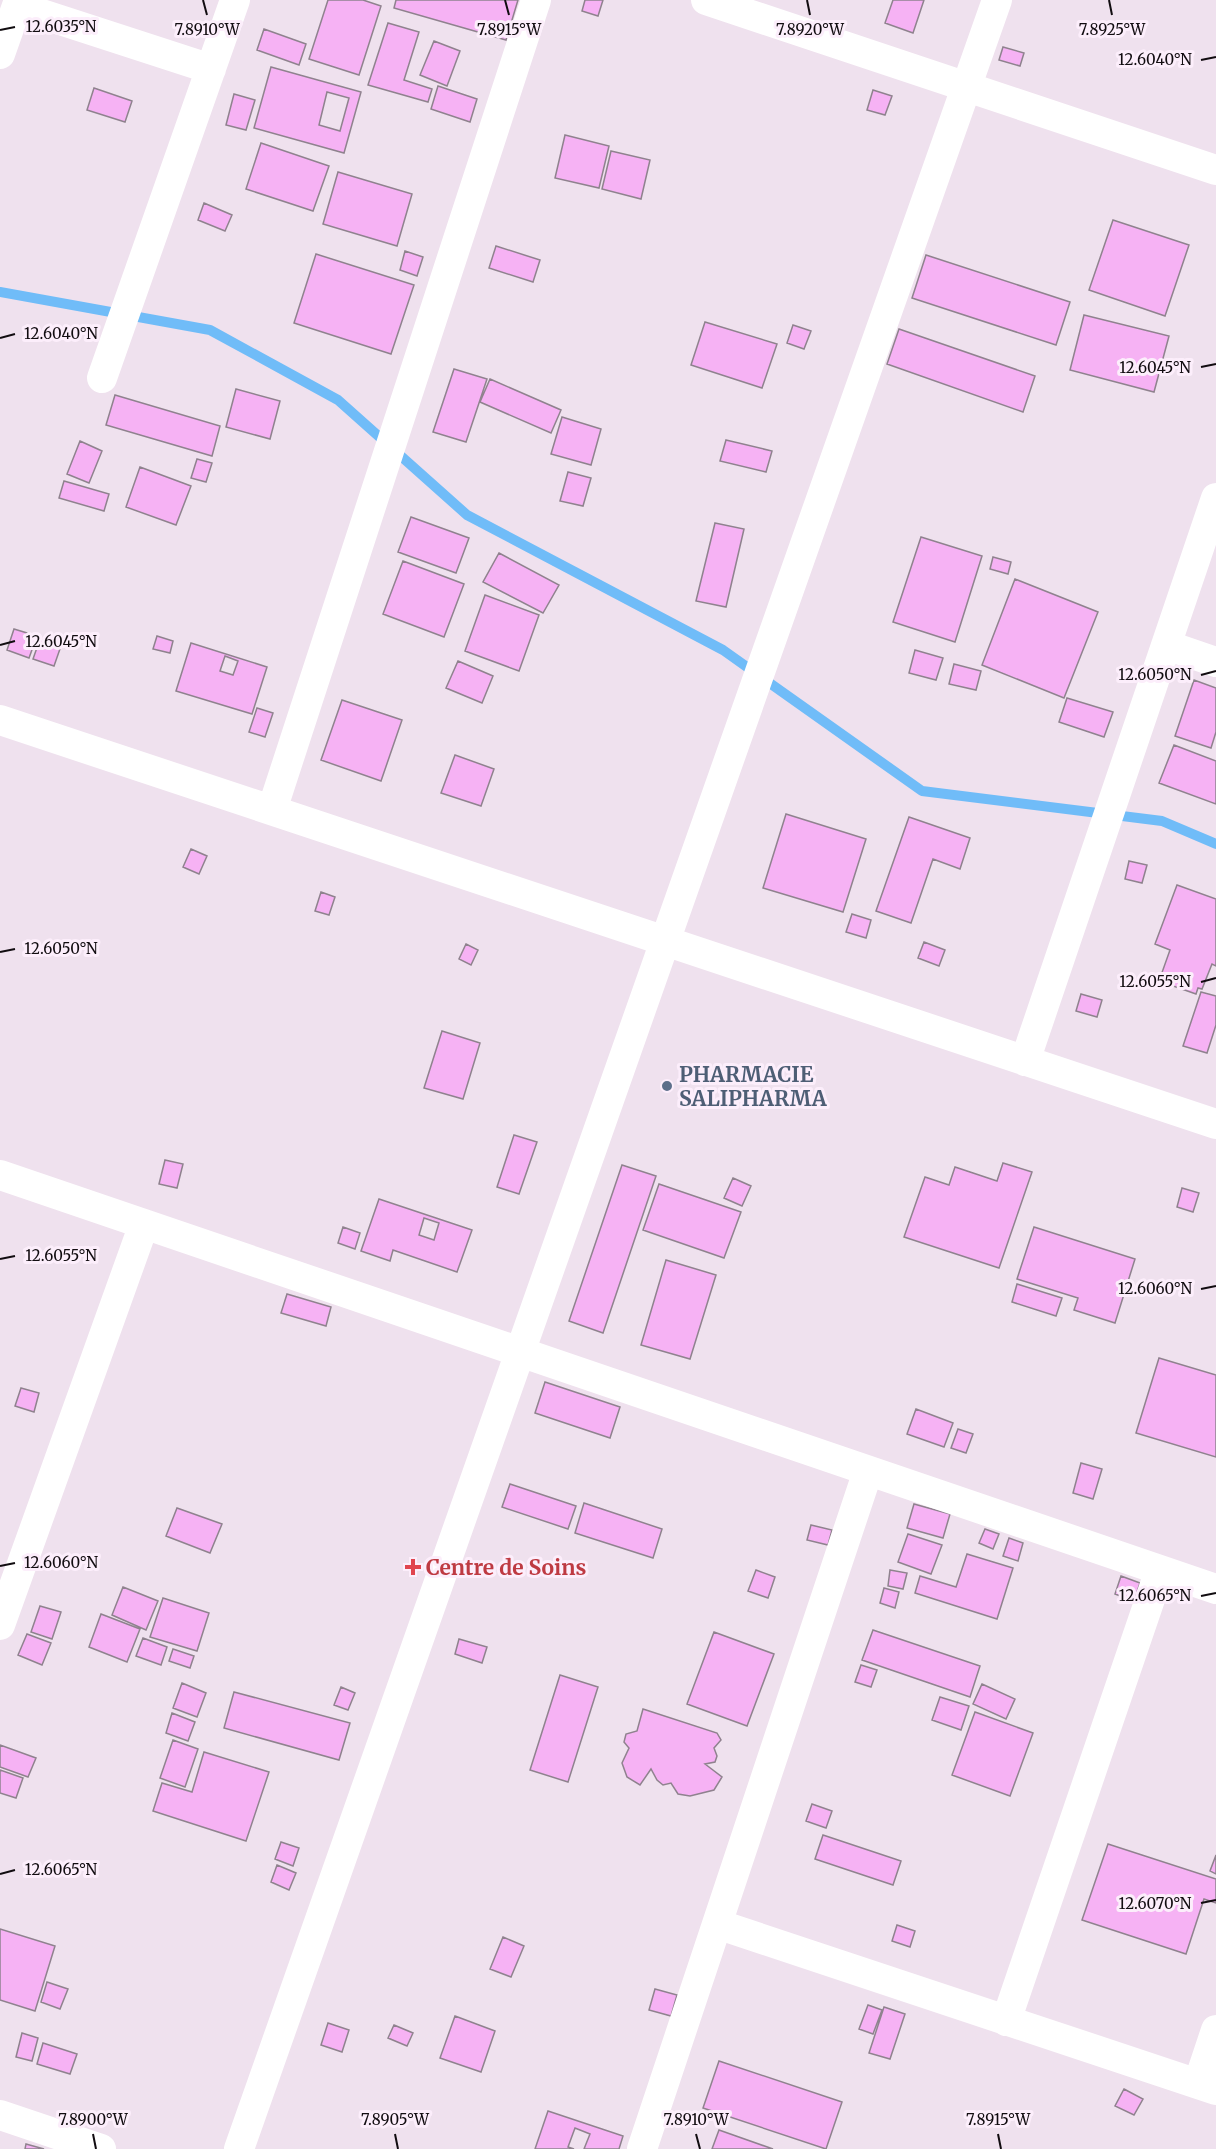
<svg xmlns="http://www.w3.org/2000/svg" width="1216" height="2149" font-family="Merriweather,serif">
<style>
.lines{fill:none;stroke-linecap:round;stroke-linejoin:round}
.stream{stroke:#70bcf8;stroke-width:10}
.building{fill:#f6b2f4;stroke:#8f828e;stroke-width:1.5;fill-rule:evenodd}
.street{stroke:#fff;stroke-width:30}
.ticks{fill:none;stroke:#110c10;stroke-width:2}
.service-dot{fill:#5c6f8a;stroke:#fceefb;stroke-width:2}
.health-dot{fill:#e0444e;stroke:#fceefb;stroke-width:2}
.labels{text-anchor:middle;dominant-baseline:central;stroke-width:6;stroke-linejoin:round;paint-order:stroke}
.service-label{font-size:21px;font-weight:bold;fill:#4e5e75;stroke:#fceefb;text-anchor:start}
.health-label{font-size:21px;font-weight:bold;fill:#be3a42;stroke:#fceefb;text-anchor:start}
.ticks-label{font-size:15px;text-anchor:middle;fill:#110c10;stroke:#fceefb;stroke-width:6;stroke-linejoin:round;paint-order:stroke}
</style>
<rect width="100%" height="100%" fill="#efe1ee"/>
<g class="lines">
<path class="stream" d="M0,292l210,38 128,70 129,115 256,135 199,141 240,30 54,23"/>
</g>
<path class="building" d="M328,0h35l18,6 -22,69 -50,-16z
M396,0h122l-12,40 -112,-32z
M585,0h18l-5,16 -16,-5z
M893,0h31l-11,33 -28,-10z
M388,23l31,9 -15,48 28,9 -4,13 -60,-17z
M264,29l42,15 -7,21 -42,-15z
M434,41l26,10 -13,35 -27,-11z
M1003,47l21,6 -4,13 -21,-6z
M271,67l90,25 -17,61 -90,-25zM327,92l22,6 -9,33 -21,-6z
M438,86l39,13 -7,23 -39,-13z
M94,88l38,13 -7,21 -38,-12z
M873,90l19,6 -7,19 -18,-5z
M234,94l21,6 -9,30 -20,-5z
M565,135l44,11 -10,42 -44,-10z
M261,143l68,23 -16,45 -67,-22z
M611,151l39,9 -9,39 -39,-10z
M338,172l74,22 -15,52 -74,-22z
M204,203l28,12 -7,16 -27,-11z
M1113,220l76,25 -24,71 -76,-26z
M496,246l44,14 -7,22 -44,-14z
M405,251l18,6 -6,19 -17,-6z
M316,254l98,31 -23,69 -97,-31z
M926,255l144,47 -14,43 -144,-47z
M1084,315l85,21 -15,56 -84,-22z
M705,322l72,22 -15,44 -71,-23z
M793,325l18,6 -7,18 -17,-6z
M899,329l136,47 -12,36 -136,-48z
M454,369l33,10 -21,63 -33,-10z
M490,379l71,31 -10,23 -71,-31z
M236,389l44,12 -10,38 -44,-12z
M115,395l105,31 -8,30 -106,-31z
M562,417l39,12 -10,36 -40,-11z
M726,440l46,11 -6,21 -46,-11z
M80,441l22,10 -13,32 -22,-9z
M197,459l15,4 -6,19 -15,-4z
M140,467l51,19 -15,39 -50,-18z
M568,472l23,6 -8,28 -23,-5z
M64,481l45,13 -5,17 -45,-13z
M411,517l58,21 -13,35 -58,-21z
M715,523l29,6 -18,78 -30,-6z
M921,537l61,19 -27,86 -62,-20z
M499,553l60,32 -16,28 -60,-31z
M993,557l18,5 -3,12 -18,-5z
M403,561l61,23 -20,53 -61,-23z
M1015,579l83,33 -34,86 -82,-33z
M485,595l54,20 -20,56 -54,-20z
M14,629l23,7 -8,22 -22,-8z
M157,636l16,5 -3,12 -17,-4z
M40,639l21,7 -7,20 -21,-7z
M191,643l76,24 -15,47 -76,-23zM225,656l13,5 -5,14 -13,-4z
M915,650l28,8 -7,22 -27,-7z
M458,661l35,15 -11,27 -36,-15z
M954,664l27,7 -5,19 -27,-6z
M1194,680l22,8v44l-5,16 -36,-12z
M1067,698l46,14 -9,25 -45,-15z
M342,700l60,20 -21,61 -60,-21z
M257,708l16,5 -8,24 -16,-5z
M1174,745l42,16v43l-57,-21z
M455,755l39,14 -13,37 -40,-13z
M786,814l80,25 -23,73 -80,-24z
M909,817l61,21 -10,31 -27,-10 -22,64 -35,-12z
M191,849l16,7 -8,18 -16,-7z
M1129,861l18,4 -5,18 -17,-4z
M1177,885l39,14v67l-4,-2 -10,25 -4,-1 -2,6 -37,-13 11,-31 -15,-6z
M321,892l14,5 -6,18 -14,-4z
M852,914l19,6 -5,18 -20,-6z
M924,942l21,8 -6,16 -21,-8z
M466,944l12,6 -7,15 -12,-6z
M1201,992l15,4v29l-9,28 -24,-7z
M1081,994l21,6 -5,17 -21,-6z
M442,1031l38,12 -17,56 -39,-11z
M514,1135l23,7 -18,52 -22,-7z
M165,1160l18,4 -6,24 -18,-4z
M1003,1163l29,9 -33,96 -95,-31 21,-60 24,8 6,-18 42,14z
M622,1165l34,11 -53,157 -34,-12z
M733,1178l18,8 -9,20 -18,-8z
M659,1184l82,28 -17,46 -81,-28z
M1182,1188l17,5 -6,19 -16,-5z
M379,1199l93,31 -15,42 -64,-22 -3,11 -29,-10zM424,1218l15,5 -5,17 -15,-5z
M343,1227l17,6 -5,16 -17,-6z
M1034,1227l101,32 -20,64 -41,-13 4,-12 -61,-19z
M666,1260l50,15 -26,84 -49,-14z
M1017,1284l45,14 -6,18 -44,-14z
M287,1294l44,13 -5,19 -45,-13z
M1159,1358l57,17v82l-80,-24z
M545,1382l75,25 -10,31 -75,-25z
M21,1388l18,5 -5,19 -19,-6z
M916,1409l37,14 -9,24 -37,-13z
M958,1429l15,5 -7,19 -15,-5z
M1081,1463l21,6 -9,30 -20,-6z
M510,1484l66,22 -8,23 -66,-22z
M584,1503l78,26 -9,29 -78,-25z
M914,1504l36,10 -7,24 -36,-10z
M177,1508l45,16 -12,29 -44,-17z
M811,1525l21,5 -4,15 -21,-5z
M985,1529l14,5 -6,15 -14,-6z
M908,1534l34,11 -11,29 -33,-12z
M1009,1538l14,5 -5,18 -15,-5z
M967,1554l46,14 -16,51 -82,-26 5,-17 36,11z
M756,1570l19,7 -7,21 -20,-7z
M890,1570l17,3 -4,16 -15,-3z
M1121,1576l19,7 -6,18 -19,-7z
M123,1587l35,14 -12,29 -34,-15z
M884,1588l15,4 -4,16 -15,-5z
M163,1598l46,15 -12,38 -47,-14z
M40,1606l21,6 -9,27 -21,-7z
M101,1614l39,15 -13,33 -38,-15z
M873,1630l107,36 -10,31 -108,-37z
M714,1632l60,22 -27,72 -60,-22z
M27,1634l24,9 -9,22 -24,-10z
M143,1638l24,9 -6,18 -25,-9z
M459,1639l28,8 -5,16 -27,-9z
M173,1649l21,7 -4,12 -21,-7z
M861,1665l16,5 -6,17 -16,-5z
M560,1675l38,12 -30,95 -38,-12z
M182,1683l24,10 -9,24 -24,-9z
M982,1684l33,15 -9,20 -33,-15z
M341,1687l14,6 -7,17 -14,-5z
M234,1692l116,31 -11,37 -115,-32z
M940,1697l29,9 -8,24 -29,-10z
M643,1709l74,24 4,7 -7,8 3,8 -2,6 -10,2 17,13 -8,13 -24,6 -12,-2 -7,-11 -8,2 -6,-5 -6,-11 -11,16 -13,-8 -5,-14 7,-15 -5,-6 2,-8 11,-3z
M975,1712l58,21 -23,63 -58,-21z
M172,1713l23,9 -7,19 -22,-8z
M173,1740l25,9 -13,38 -25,-9z
M0,1745l36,13 -8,19 -28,-10z
M204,1752l65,20 -23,69 -93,-30 9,-28 30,9z
M0,1770l23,8 -7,20 -16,-5z
M812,1804l20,7 -6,17 -20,-7z
M823,1835l78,26 -8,24 -78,-26z
M281,1842l18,6 -6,18 -18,-7z
M1108,1844l108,35v24l-12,-4 -18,55 -104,-34z
M1216,1855v19l-6,-3z
M277,1865l19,8 -7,17 -18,-8z
M897,1925l18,6 -5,16 -18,-6z
M0,1929l55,17 -20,65 -35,-11z
M503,1937l21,9 -13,31 -21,-8z
M47,1982l21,7 -8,20 -19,-7z
M655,1989l22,6 -6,21 -22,-6z
M868,2005l14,5 -9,24 -14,-5z
M884,2007l21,7 -15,45 -21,-6z
M455,2016l40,15 -14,41 -41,-14z
M328,2023l21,7 -7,22 -21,-7z
M394,2025l19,8 -6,13 -19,-8z
M22,2033l16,5 -6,23 -16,-4z
M43,2043l34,11 -7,20 -33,-10z
M719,2061l123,41 -16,47 -123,-41z
M1124,2089l19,10 -9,16 -19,-9z
M548,2111l75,25 -4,13h-35l6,-15 -15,-6 -7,19 6,2h-39z
M719,2130l54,19h-61z
M26,2144l18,5h-19z"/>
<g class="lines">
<path class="street" d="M706,0l510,170
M17,6l194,63
M0,54l19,-54
M102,378l133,-378
M1166,645l50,17
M0,720l1216,404
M272,810l264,-810
M1025,1061l191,-563
M0,1175l1216,414
M0,1625l144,-401
M717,1924l499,166
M1006,2021l154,-451
M1198,2084l18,-54
M0,2115l101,34
M239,2149l758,-2149
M642,2149l226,-678"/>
</g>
<path class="ticks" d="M203,0l4,15M505,0l4,15M807,0l3,15M1109,0l3,15M0,30l15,-3M1201,60l15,-3M0,338l15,-4M1201,367l15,-3M0,645l15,-4M1201,675l15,-4M0,952l15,-3M1201,982l15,-4M0,1259l15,-3M1201,1289l15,-3M0,1566l15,-3M1201,1596l15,-3M0,1874l15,-4M1201,1903l15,-3M93,2134l3,15M395,2134l3,15M696,2134l4,15M998,2134l3,15"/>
<circle class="service-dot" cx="667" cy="1086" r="6"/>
<path class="health-dot" d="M410 1558h6v6h6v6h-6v6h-6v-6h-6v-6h6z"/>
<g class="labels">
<g class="service-label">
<text x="679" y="1074">PHARMACIE<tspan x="679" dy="24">SALIPHARMA</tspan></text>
</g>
<g class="health-label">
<text x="426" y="1567">Centre de Soins</text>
</g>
</g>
<g class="ticks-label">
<text x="61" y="32">12.6035°N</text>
<text x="207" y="35">7.8910°W</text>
<text x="509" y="35">7.8915°W</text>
<text x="810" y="35">7.8920°W</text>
<text x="1112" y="35">7.8925°W</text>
<text x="1155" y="65">12.6040°N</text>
<text x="61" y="339">12.6040°N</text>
<text x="1155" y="373">12.6045°N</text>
<text x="61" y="647">12.6045°N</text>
<text x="1155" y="680">12.6050°N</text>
<text x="61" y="954">12.6050°N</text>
<text x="1155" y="987">12.6055°N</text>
<text x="61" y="1261">12.6055°N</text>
<text x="1155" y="1294">12.6060°N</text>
<text x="61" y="1568">12.6060°N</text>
<text x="1155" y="1601">12.6065°N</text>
<text x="61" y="1875">12.6065°N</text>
<text x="1155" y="1909">12.6070°N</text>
<text x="93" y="2125">7.8900°W</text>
<text x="395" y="2125">7.8905°W</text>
<text x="696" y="2125">7.8910°W</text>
<text x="998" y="2125">7.8915°W</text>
</g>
</svg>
